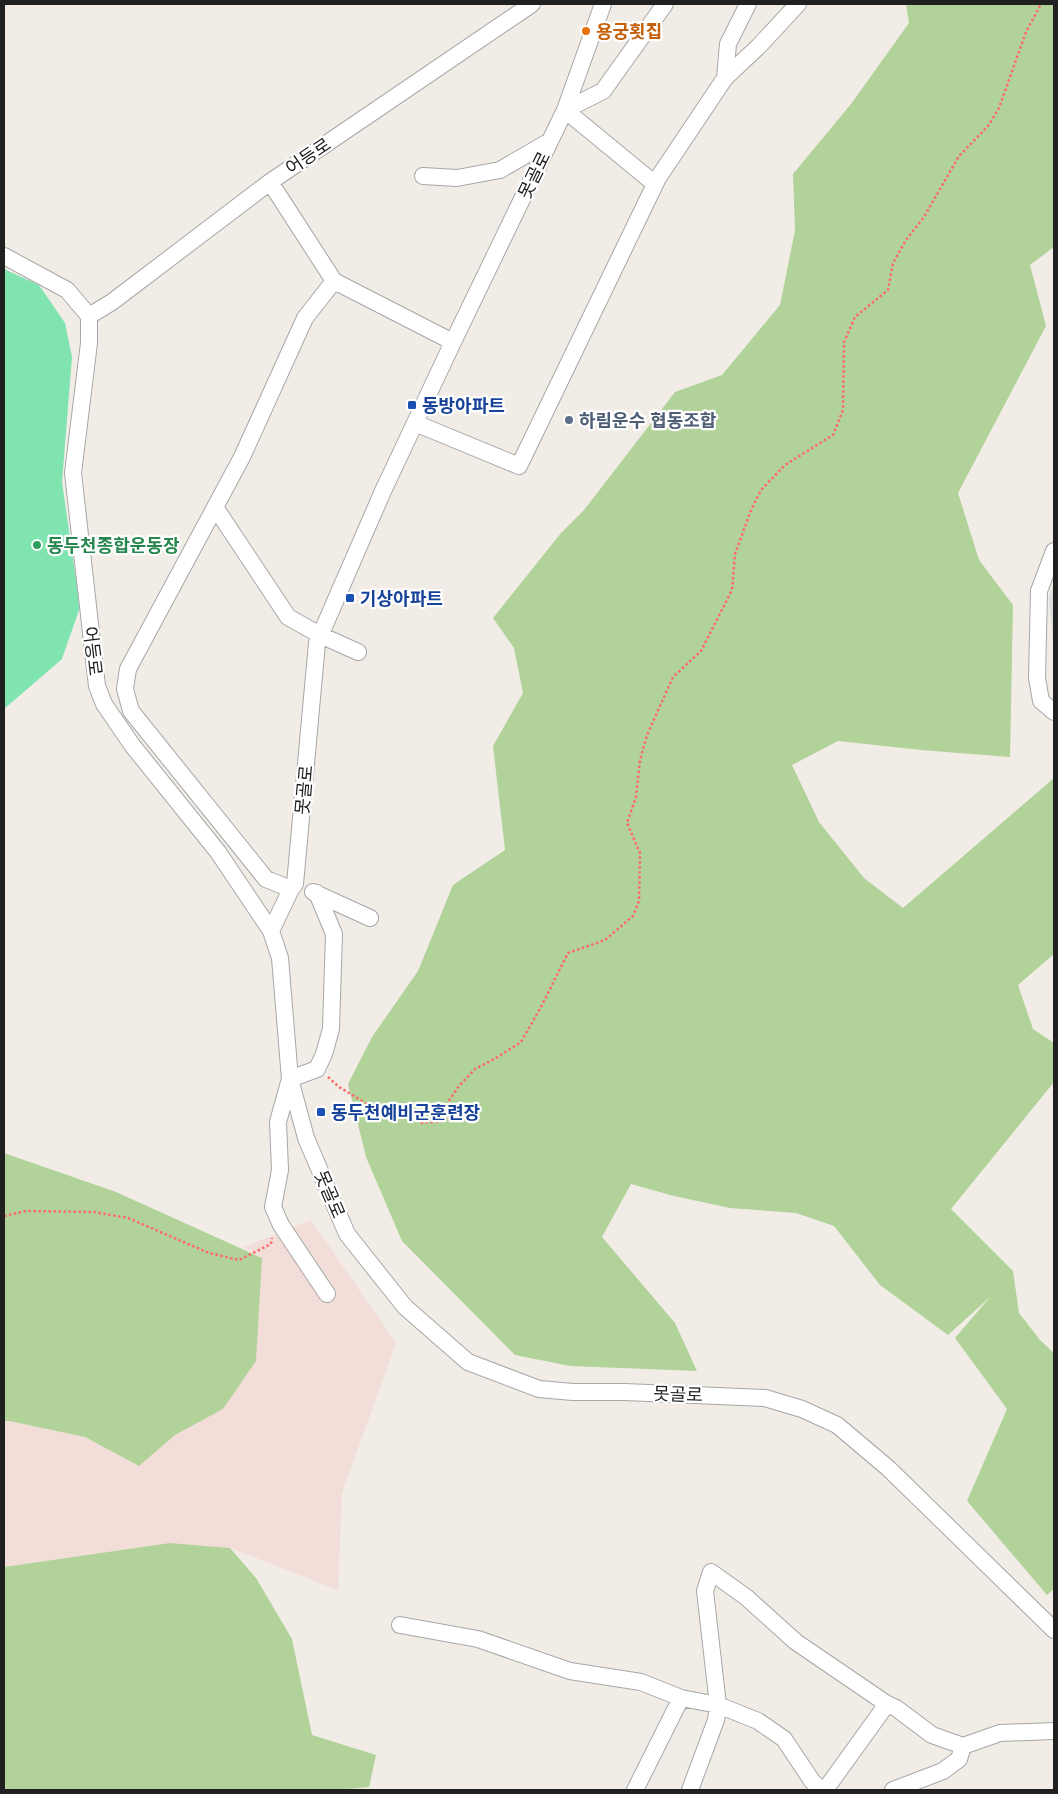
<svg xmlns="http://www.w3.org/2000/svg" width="1058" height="1794" font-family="Mulish,'Noto Sans KR',sans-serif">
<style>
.residential{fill:#dedddd}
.military{fill:#f3ddd9}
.forest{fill:#b1d399}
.pitch{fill:#80e4b1}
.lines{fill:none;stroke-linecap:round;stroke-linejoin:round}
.minor-casing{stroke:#a7a7a7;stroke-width:18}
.path{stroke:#ff696c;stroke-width:2.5;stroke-dasharray:2.5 2.5;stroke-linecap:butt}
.minor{stroke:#fff;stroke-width:16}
.food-dot{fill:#e8710a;stroke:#fff;stroke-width:2}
.transit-dot{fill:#1a4fb4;stroke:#fff;stroke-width:2}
.service-dot{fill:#5c6f8a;stroke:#fff;stroke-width:2}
.leisure-dot{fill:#2e9e5b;stroke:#fff;stroke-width:2}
.labels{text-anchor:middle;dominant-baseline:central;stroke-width:4.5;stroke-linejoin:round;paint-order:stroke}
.food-label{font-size:18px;font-weight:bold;fill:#c56008;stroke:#fff;text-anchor:start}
.street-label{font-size:18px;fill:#202020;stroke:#fff}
.transit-label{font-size:18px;font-weight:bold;fill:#164399;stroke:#fff;text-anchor:start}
.service-label{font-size:18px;font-weight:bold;fill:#4e5e75;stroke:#fff;text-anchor:start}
.leisure-label{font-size:18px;font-weight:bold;fill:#27864d;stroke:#fff;text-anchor:start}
</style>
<rect width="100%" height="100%" fill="#f1ece6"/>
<path class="residential" d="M1054,583v74l-5,-59z"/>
<path class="military" d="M311,1220l85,123 -54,150 -4,97 -108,-42 -60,-5 -166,24v-146h5l76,16 54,29 36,-31 48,-26 39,-151 -19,-11z"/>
<path class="forest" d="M906,4h148v243l-24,18 16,61 -88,167 21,67 34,45 -3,152 -89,-7 -83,-9 -46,24 27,57 45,56 39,30 151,-130v176l-36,31 15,44 21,14v39l-103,127 62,62 6,42 21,27 14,13v236l-7,6 -80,-94 40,-92 -52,-71 35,-41 -42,38 -68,-50 -46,-59 -38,-13 -66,-5 -56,-12 -43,-12 -29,53 73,86 22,48 -127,-5 -55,-11 -113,-114 -36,-84 -18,-73 24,-47 46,-66 35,-86 52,-35 -12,-104 30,-53 -9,-45 -21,-30 68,-85 23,-23 91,-118 47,-17 58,-70 15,-75 -2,-56 58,-70 58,-81z
M4,1153l112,39 146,66 -6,103 -33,48 -48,26 -36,31 -54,-29 -76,-16h-5z
M170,1543l60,5 26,30 36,61 20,96 64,20 -7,32 -32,3h-333v-223z"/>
<path class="pitch" d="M4,269l35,16 26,38 7,34 -10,125 18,125 -18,52 -58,50z"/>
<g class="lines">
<g class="minor-casing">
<path id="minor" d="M725,78l34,-32 39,-42
M423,176l34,2 43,-8 50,-29
M270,182l64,99
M655,184l-90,-74 38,-19 62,-87
M4,256l63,34 22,26v27l-16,130 24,213 7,18 28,41 86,107 53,79 9,27 10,121 16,59 41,96 58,73 63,55 71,27 34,3h52l140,6 37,11 35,16 51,43 166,162
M334,281l119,61
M89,316l23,-14 158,-120 262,-178
M415,423l104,43 139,-288 67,-100 3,-34 20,-40
M215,507l73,110 32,18 38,17
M1054,551l-15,40 -2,87 4,23 13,11
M291,889l-25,-10 -135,-168 -6,-22 3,-20 114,-212 63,-139 29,-37
M313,892l57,26
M317,893l17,41 -3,95 -7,25 -7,15 -27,10 -12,43 2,48 -7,37 8,18 46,69
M271,931l20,-42 4,-5 22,-241 66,-152 70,-149 112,-232 38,-106
M400,1625l78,14 92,32 71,11 40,16 37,7 40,16 26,18 28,42 9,9
M635,1790l46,-92
M690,1790l26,-70 2,-15 -13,-114 6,-19 35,25 50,45 91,62 9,4 36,27 31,11 37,-13 54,-2
M825,1790l62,-86
M893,1790l50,-19 16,-12 4,-13"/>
</g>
<path class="path" d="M328,1077l11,10 35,21 28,-3 18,18 25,-2 3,-19 11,-16 16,-17 21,-11 25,-16 20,-35 27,-54 37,-13 28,-24 6,-15 1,-48 -13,-30 9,-26 4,-37 7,-25 26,-58 28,-26 31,-61 3,-36 16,-44 10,-20 24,-25 48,-30 10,-25 1,-68 11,-25 33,-27 5,-27 13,-23 18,-23 35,-61 29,-30 11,-18 27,-76 15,-28
M4,1216l22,-5 68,1 34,6 81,35 30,7 32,-16 1,-6"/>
<use href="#minor" class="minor"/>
</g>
<circle class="food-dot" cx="586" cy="31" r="5"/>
<g class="transit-dot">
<rect x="407" y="400" width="10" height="10" rx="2.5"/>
<rect x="345" y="593" width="10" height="10" rx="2.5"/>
<rect x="316" y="1107" width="10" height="10" rx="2.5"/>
</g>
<circle class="service-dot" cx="569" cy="420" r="5"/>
<circle class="leisure-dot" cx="37" cy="545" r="5"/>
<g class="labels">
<g class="food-label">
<text x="596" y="31">용궁횟집</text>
</g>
<g class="street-label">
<text transform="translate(308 156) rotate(-34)">어등로</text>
<text transform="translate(534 175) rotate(-64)">못골로</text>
<text transform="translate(93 651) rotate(83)">어등로</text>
<text transform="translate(304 790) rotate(-85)">못골로</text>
<text transform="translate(330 1194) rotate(67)">못골로</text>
<text transform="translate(678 1394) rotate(2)">못골로</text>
</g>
<g class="transit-label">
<text x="422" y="405">동방아파트</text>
<text x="360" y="598">기상아파트</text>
<text x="331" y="1112">동두천예비군훈련장</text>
</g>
<g class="service-label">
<text x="579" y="420">하림운수 협동조합</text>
</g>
<g class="leisure-label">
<text x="47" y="545">동두천종합운동장</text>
</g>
</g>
<rect width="1058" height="1794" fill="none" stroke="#202020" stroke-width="10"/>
</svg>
